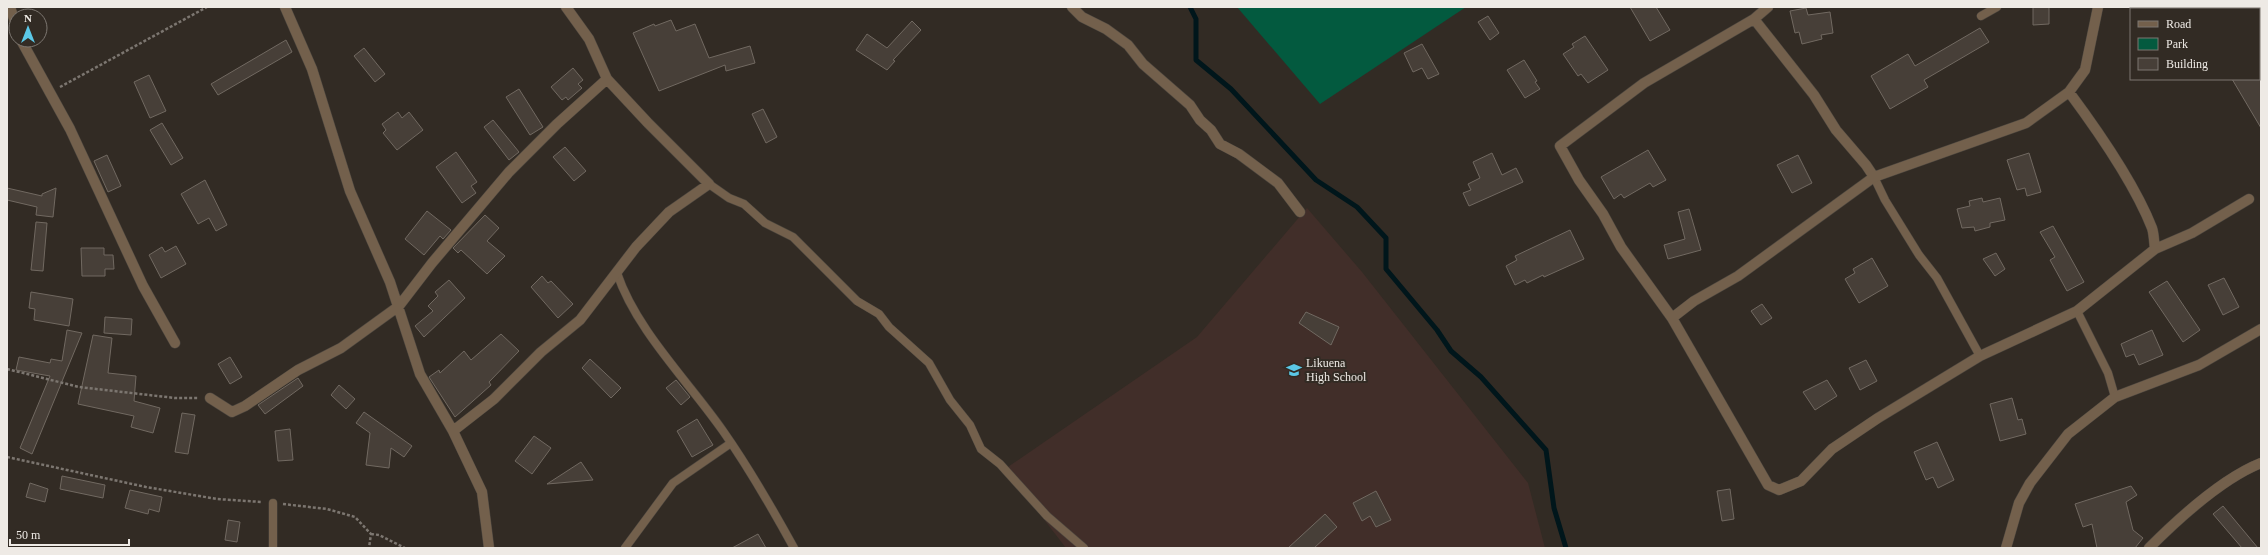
<svg xmlns="http://www.w3.org/2000/svg" width="2268" height="555" font-family="'Times New Roman',serif">
<style>
.education{fill:#412e29}
.green{fill:#035a3f}
.lines{fill:none;stroke-linecap:round;stroke-linejoin:round}
.stream{stroke:#00161b;stroke-width:5}
.building{fill:#473f38;stroke:#716961}
.lane-casing{stroke:#4c463f;stroke-width:9}
.street-casing{stroke:#4c463f;stroke-width:11}
.path{stroke:#7c7670;stroke-width:2.5;stroke-dasharray:3 2;stroke-linecap:butt}
.lane{stroke:#73604c;stroke-width:8}
.street{stroke:#73604c;stroke-width:10}
.labels{text-anchor:middle;dominant-baseline:central;stroke-width:4;stroke-linejoin:round;paint-order:stroke}
.poi-label{font-size:12px;fill:#eeeae5;stroke:#322b24;text-anchor:start}
</style>
<rect width="100%" height="100%" fill="#322b24"/>
<path class="education" d="M1307,208l55,64 166,211 17,65h-479l-61,-79 192,-132z"/>
<path class="green" d="M1237,7h229l-146,97z"/>
<g class="lines">
<path class="stream" d="M1190,7l6,12v41l35,29 85,91 41,27 29,31v31l51,61 14,21 30,26 65,73 8,58 12,40"/>
</g>
<path class="building" d="M1630,7h26l14,23 -20,11z
M2033,7h16v17l-16,1z
M1806,8l2,7 22,-3 3,21 -12,2 1,4 -20,5 -3,-12 -4,1 -5,-22z
M1488,16l11,17 -9,7 -12,-18z
M671,20l5,11 19,-7 14,34 41,-12 5,17 -29,8 -1,-6 -66,26 -26,-58 21,-9 1,2z
M912,21l9,9 -28,30 2,1 -8,9 -31,-20 11,-16 20,14z
M1980,28l9,14 -65,38 4,7 -38,22 -19,-33 37,-22 7,12z
M1585,36l23,34 -20,13 -7,-9 -3,2 -15,-22 11,-7 -2,-3z
M286,40l6,12 -74,43 -7,-11z
M1422,44l17,30 -11,5 -6,-11 -9,4 -9,-19z
M364,48l21,26 -10,8 -21,-26z
M1524,60l13,21 -2,1 5,7 -15,9 -18,-28z
M573,68l10,12 -5,4 4,4 -14,12 -2,-3 -4,3 -11,-13z
M149,75l17,36 -16,7 -16,-36z
M2232,79h29v49z
M519,89l24,38 -13,8 -24,-38z
M763,109l14,28 -11,6 -14,-29z
M398,112l4,6 7,-6 14,18 -26,20 -14,-17 3,-3 -4,-6z
M493,120l26,32 -10,8 -25,-33z
M162,123l21,35 -12,7 -21,-35z
M565,147l21,24 -12,10 -21,-24z
M1648,150l18,30 -13,7 -3,-4 -26,15 -3,-4 -7,5 -13,-22z
M456,152l21,30 -6,4 5,7 -14,10 -26,-36z
M1492,153l10,22 14,-7 7,14 -54,24 -6,-13 8,-3 -3,-6 12,-6 -7,-16z
M2029,153l12,39 -14,4 -2,-8 -8,2 -10,-30z
M107,155l14,31 -13,6 -14,-31z
M1798,155l14,28 -20,10 -15,-28z
M205,180l22,45 -11,6 -7,-13 -11,6 -17,-30z
M7,188l35,8v-2l14,-6 -3,29 -17,-2 1,-8 -30,-7z
M1982,198l1,4 17,-4 5,22 -15,3v4l-15,4 -1,-4 -12,1 -5,-19 13,-3 -1,-5z
M1689,209l12,41 -33,9 -4,-14 21,-6 -7,-27z
M427,211l24,19 -8,9 -3,-3 -16,19 -19,-16z
M485,215l14,13 -12,13 18,15 -18,18 -26,-24 -3,3 -5,-5z
M36,222l11,1 -4,48 -12,-1z
M2053,226l31,56 -17,9 -17,-31 5,-3 -15,-25z
M1570,230l14,29 -40,18 -1,-2 -16,8 -2,-3 -10,5 -9,-19 11,-6 -2,-4z
M176,246l10,18 -25,14 -12,-23 13,-8 3,5z
M81,248h23v7h9l1,14h-9v7h-23z
M1996,253l9,16 -10,7 -12,-17z
M1872,258l16,28 -29,17 -14,-24 10,-6 -2,-4z
M542,276l6,7 3,-2 22,23 -15,14 -27,-31z
M2224,278l15,29 -16,8 -15,-30z
M449,280l16,18 -41,39 -9,-11 18,-15 -5,-5 10,-10 -3,-4z
M2167,281l33,49 -17,12 -34,-50z
M31,292l42,7 -4,27 -35,-6 1,-11 -6,-1z
M1762,304l10,14 -11,7 -10,-14z
M1306,312l33,15 -8,18 -32,-22z
M105,317l27,2 -1,16 -27,-2z
M67,330l15,3 -50,121 -12,-6 30,-72 -34,-6 3,-13 31,6 1,-4 11,2z
M2152,330l11,25 -24,10 -5,-11 -8,3 -5,-13z
M501,334l18,17 -30,31 2,3 -36,32 -26,-40 10,-7 1,3 24,-22 7,9z
M93,335l19,3 -4,35 28,3 -2,25 26,7 -7,25 -22,-6 3,-11 -56,-12z
M230,357l12,20 -12,7 -12,-20z
M590,359l31,29 -10,10 -29,-30z
M1866,360l11,21 -17,9 -11,-22z
M298,378l5,8 -38,28 -7,-9z
M676,380l14,17 -9,8 -15,-17z
M1827,380l10,16 -22,14 -12,-18z
M339,385l16,14 -9,10 -15,-14z
M2012,398l6,22 4,-1 4,15 -26,7 -10,-37z
M364,412l48,34 -8,11 -13,-9 -2,20 -23,-3 4,-32 -14,-10z
M182,413l13,2 -7,39 -13,-2z
M697,419l16,26 -21,12 -15,-26z
M290,429l3,31 -15,1 -3,-30z
M534,436l17,12 -19,26 -17,-13z
M1937,442l17,38 -16,8 -5,-11 -7,3 -12,-28z
M581,462l12,18 -46,4z
M62,476l43,9 -2,13 -43,-9z
M30,483l18,6 -3,13 -19,-5z
M2131,486l6,9 -11,7 7,28 10,8 -8,10h-38l-5,-24 -9,3 -8,-23z
M1730,489l4,30 -12,2 -5,-30z
M130,490l32,7 -3,15 -10,-3 -1,5 -23,-6z
M1376,491l15,29 -15,7 -6,-11 -8,5 -9,-18z
M2223,506l35,42h-16l-29,-34z
M1325,514l12,13 -23,21h-26z
M228,520l12,2 -3,20 -12,-2z
M758,534l8,14h-34z"/>
<g class="lines">
<g class="lane-casing">
<path id="lane" d="M1981,16l16,-9
M1874,177l11,23 34,55 18,23 43,78
M709,184l20,14 15,6 21,19 28,14 64,64 22,13 10,13 40,36 21,37 20,25 11,24 19,15 47,52 37,32
M617,273c19,57 72,109 106,158 26,37 49,77 71,117
M2077,311l31,62 7,24
M273,503v45
M625,548l48,-65 58,-40"/>
</g>
<g class="street-casing">
<path id="street" d="M10,7l6,18
M285,7l27,62 38,122 40,91 30,92 33,57 29,61 7,56
M1072,7l10,10 24,12 22,16 15,19 47,41 10,15 11,10 9,14 19,10 39,29 22,29
M1768,7l-14,12 -110,64 -84,63 19,34 24,34 18,33 51,71 96,167 11,5 22,-9 31,-32 46,-31 102,-62 97,-45 78,-62 37,-16 57,-34
M1754,19l60,76 22,35 30,35 8,12
M21,40l49,89 73,157 32,57
M2069,92c29,39 65,90 83,136 2,6 2,14 3,21
M1672,318l22,-17 44,-25 136,-99 152,-54 43,-31 16,-22 13,-63
M210,398l22,14 13,-6 53,-36 43,-22 58,-42 33,-43 77,-91 48,-48 50,-45
M453,431l41,-32 47,-47 39,-32 56,-73 33,-35 40,-28 -61,-61 -41,-44 -18,-40 -23,-32
M2006,548l13,-45 11,-20 38,-49 47,-37 84,-32 62,-36
M2149,548c29,-29 74,-70 112,-85"/>
</g>
<path class="path" d="M2256,7l5,1
M60,87l147,-80
M7,369l72,18 96,11h24
M7,457l139,30 71,12 45,3
M283,504l44,5 28,8 16,17 -2,14
M371,534l8,1 26,13"/>
<use href="#lane" class="lane"/>
<use href="#street" class="street"/>
</g>
<defs>
<g id="school-bare" transform="scale(1.2)"><path d="M0-5L7-2L0 1L-7-2ZM-4 1L0 2.5L4 1V4Q0 6-4 4Z" fill="#5bc8e7" stroke="#322b24" stroke-width="2.5" paint-order="stroke"/></g>
</defs>
<g fill-rule="evenodd">
<use href="#school-bare" x="1294" y="370"/>
</g>
<g class="labels">
<g class="poi-label">
<text x="1306" y="363">Likuena<tspan x="1306" dy="14">High School</tspan></text>
</g>
</g>
<rect width="2268" height="555" fill="none" stroke="#eeeae5" stroke-width="16"/>
<rect x="2130" y="8" width="130" height="72" fill="#322b24" stroke="#7d7771"/>
<rect x="2138" y="21" width="20" height="6" fill="#73604c" stroke="#7d7771"/>
<text x="2166" y="28" font-size="12" fill="#eeeae5">Road</text>
<rect x="2138" y="38" width="20" height="12" fill="#035a3f" stroke="#7d7771"/>
<text x="2166" y="48" font-size="12" fill="#eeeae5">Park</text>
<rect x="2138" y="58" width="20" height="12" fill="#473f38" stroke="#7d7771"/>
<text x="2166" y="68" font-size="12" fill="#eeeae5">Building</text>
<g transform="translate(28 28)"><circle r="19" fill="#322b24" stroke="#7d7771"/>
<path d="M0-3L7 15L0 10L-7 15Z" fill="#5bc8e7"/>
<text y="-6" font-size="11" font-weight="bold" text-anchor="middle" fill="#eeeae5">N</text>
</g>
<path d="M10 539v6h119v-6" fill="none" stroke="#eeeae5" stroke-width="2"/>
<text x="16" y="539" font-size="12" fill="#eeeae5" stroke="#322b24" stroke-width="3" paint-order="stroke">50 m</text>
</svg>
